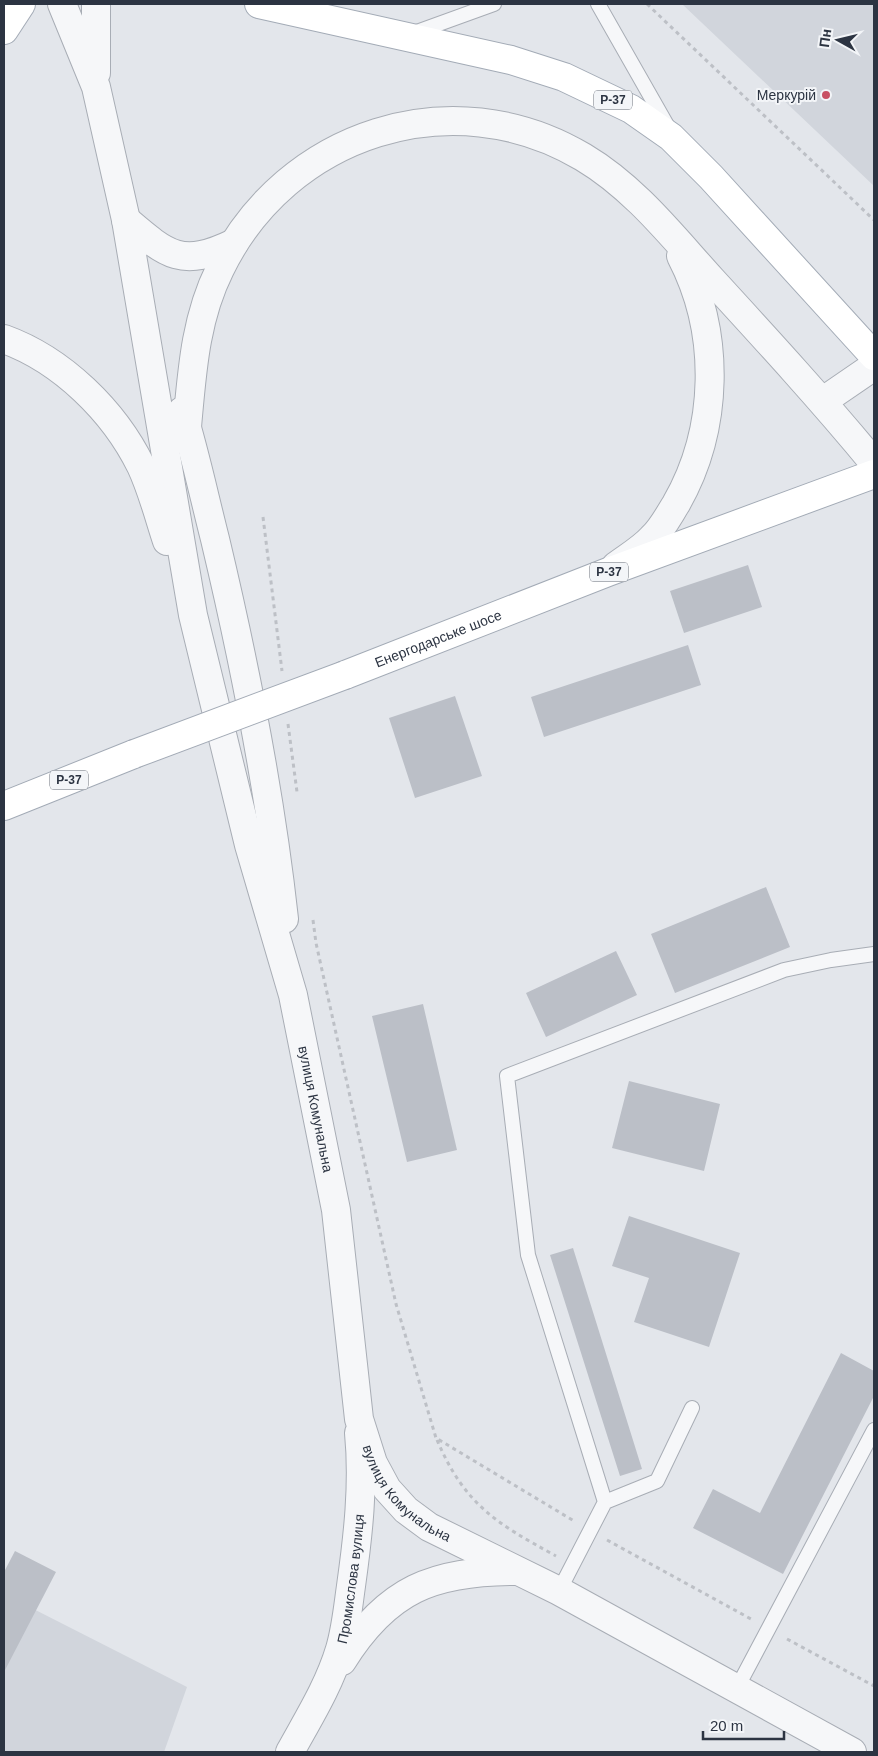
<svg xmlns="http://www.w3.org/2000/svg" width="878" height="1756" font-family="Helvetica,sans-serif">
<style>
.built{fill:#d1d5dc}
.building{fill:#bbbfc7}
.lines{fill:none;stroke-linecap:round;stroke-linejoin:round}
.service-casing{stroke:#a8adb5;stroke-width:16}
.minor-casing{stroke:#a8adb5;stroke-width:30}
.tertiary-casing{stroke:#a8adb5;stroke-width:30}
.primary-casing{stroke:#a3abb6;stroke-width:30}
.path{stroke:#bdc0c6;stroke-width:3;stroke-dasharray:4 4;stroke-linecap:butt}
.service{stroke:#f6f7f9;stroke-width:14}
.minor{stroke:#f6f7f9;stroke-width:28}
.tertiary{stroke:#f6f7f9;stroke-width:28}
.primary{stroke:#fff;stroke-width:28}
.primary-bridge-casing{stroke:#a3abb6;stroke-width:30;stroke-linecap:butt}
.primary-bridge{stroke:#fff;stroke-width:28}
.poi-dot{fill:#c85063;stroke:#f3f5f8;stroke-width:2}
.labels{text-anchor:middle;dominant-baseline:central;stroke-width:4;stroke-linejoin:round;paint-order:stroke}
.shield{fill:#f3f5f8;stroke:#686e79;stroke-width:1}
.shield-label{font-size:12px;font-weight:bold;fill:#2c3442}
.poi-label{font-size:14px;fill:#2c3442;stroke:#f3f5f8;text-anchor:end}
.street-label{font-size:14px;fill:#2c3442;stroke:#f3f5f8}
</style>
<rect width="100%" height="100%" fill="#e3e6eb"/>
<path class="built" d="M682,4h192v182z
M4,1594l183,93 -23,65h-160z"/>
<path class="building" d="M748,565l14,42 -78,26 -14,-42z
M688,645l13,40 -157,52 -13,-40z
M455,696l27,80 -67,22 -26,-80z
M766,887l24,60 -115,46 -24,-59z
M616,951l21,44 -91,42 -20,-44z
M423,1004l34,146 -50,12 -35,-146z
M629,1081l91,23 -16,67 -92,-23z
M629,1216l111,37 -31,94 -75,-25 15,-44 -37,-12z
M573,1248l69,221 -22,7 -70,-221z
M841,1353l33,18v25l-91,178 -90,-46 20,-39 47,24z
M15,1551l41,21 -52,100v-100z"/>
<g class="lines">
<g class="service-casing">
<path id="service" d="M598,4l70,123
M411,34l83,-30
M605,1502l52,-21 35,-73
M559,1591l46,-89 -77,-247 -21,-179 277,-106 47,-10 43,-6
M737,1688l137,-258"/>
</g>
<g class="minor-casing">
<g id="minor">
<path d="M342,1661c45,-72 91,-90 174,-90"/>
<path id="s1" d="M290,1752c18,-33 39,-66 50,-103 6,-20 8,-42 11,-63 7,-50 13,-102 8,-153"/>
</g>
</g>
<g class="tertiary-casing">
<g id="tertiary">
<path id="s2" d="M62,4l34,83 30,133 67,395 56,230 44,150 43,215 23,209 14,44 14,26 19,21 23,17 130,64 293,161"/>
<path d="M96,4v69"/>
<path d="M126,220c42,36 56,48 108,23"/>
<path d="M4,339c58,21 110,72 137,127 11,23 18,51 26,75"/>
<path d="M823,401l51,-35"/>
<path d="M182,411c13,42 22,85 33,128 30,126 55,252 69,380"/>
<path d="M187,427c5,-55 8,-108 33,-158 66,-136 232,-190 363,-112 52,31 89,79 129,123 55,60 110,120 162,183"/>
<path d="M616,566c12,-9 26,-17 36,-28 10,-9 17,-23 24,-34 43,-75 45,-171 5,-248"/>
</g>
</g>
<g class="primary-casing">
<g id="primary">
<path d="M259,4l252,56 53,17 67,32 40,28 40,40 163,179"/>
<path d="M4,30l17,-26"/>
<path id="s3" d="M345,675l263,-103 266,-98"/>
<path d="M4,806l130,-52"/>
</g>
</g>
<path class="path" d="M647,4l227,216
M263,517l19,154
M288,724l9,68
M313,920l3,23 80,361 40,134 138,83
M437,1440c28,65 59,83 119,116
M607,1540l144,79
M787,1639l87,47"/>
<use href="#service" class="service"/>
<use href="#minor" class="minor"/>
<use href="#tertiary" class="tertiary"/>
<use href="#primary" class="primary"/>
<g class="primary-bridge-casing">
<path id="primary-bridge" d="M134,754l211,-79"/>
</g>
<use href="#primary-bridge" class="primary-bridge"/>
</g>
<circle class="poi-dot" cx="826" cy="95" r="5"/>
<g class="labels">
<g class="shield">
<rect x="594" y="90.5" width="38" height="19" rx="4"/>
<rect x="590" y="562.5" width="38" height="19" rx="4"/>
<rect x="50" y="770.5" width="38" height="19" rx="4"/>
</g>
<g class="shield-label">
<text x="613" y="100">Р-37</text>
<text x="609" y="572">Р-37</text>
<text x="69" y="780">Р-37</text>
</g>
<g class="poi-label">
<text x="816" y="95">Меркурій</text>
</g>
<g class="street-label">
<text stroke="none"><textPath href="#s3" startOffset="100">Енергодарське шосе</textPath></text>
<text stroke="none"><textPath href="#s2" startOffset="1136">вулиця Комунальна</textPath></text>
<text stroke="none"><textPath href="#s2" startOffset="1541">вулиця Комунальна</textPath></text>
<text stroke="none"><textPath href="#s1" startOffset="186">Промислова вулиця</textPath></text>
</g>
</g>
<rect width="878" height="1756" fill="none" stroke="#2c3442" stroke-width="10"/>
<g transform="translate(838 40) rotate(278)" stroke="#f3f5f8" stroke-width="4" paint-order="stroke">
<path d="M0-4L9 19L0 12L-9 19Z" fill="#2c3442"/>
<text y="-8" font-size="14" font-weight="bold" text-anchor="middle" fill="#2c3442">Пн</text>
</g>
<path d="M703 1731v8h81v-8" fill="none" stroke="#2c3442" stroke-width="2.5"/>
<text x="710" y="1731" font-size="15" fill="#2c3442" stroke="#f3f5f8" stroke-width="4" paint-order="stroke">20 m</text>
</svg>
